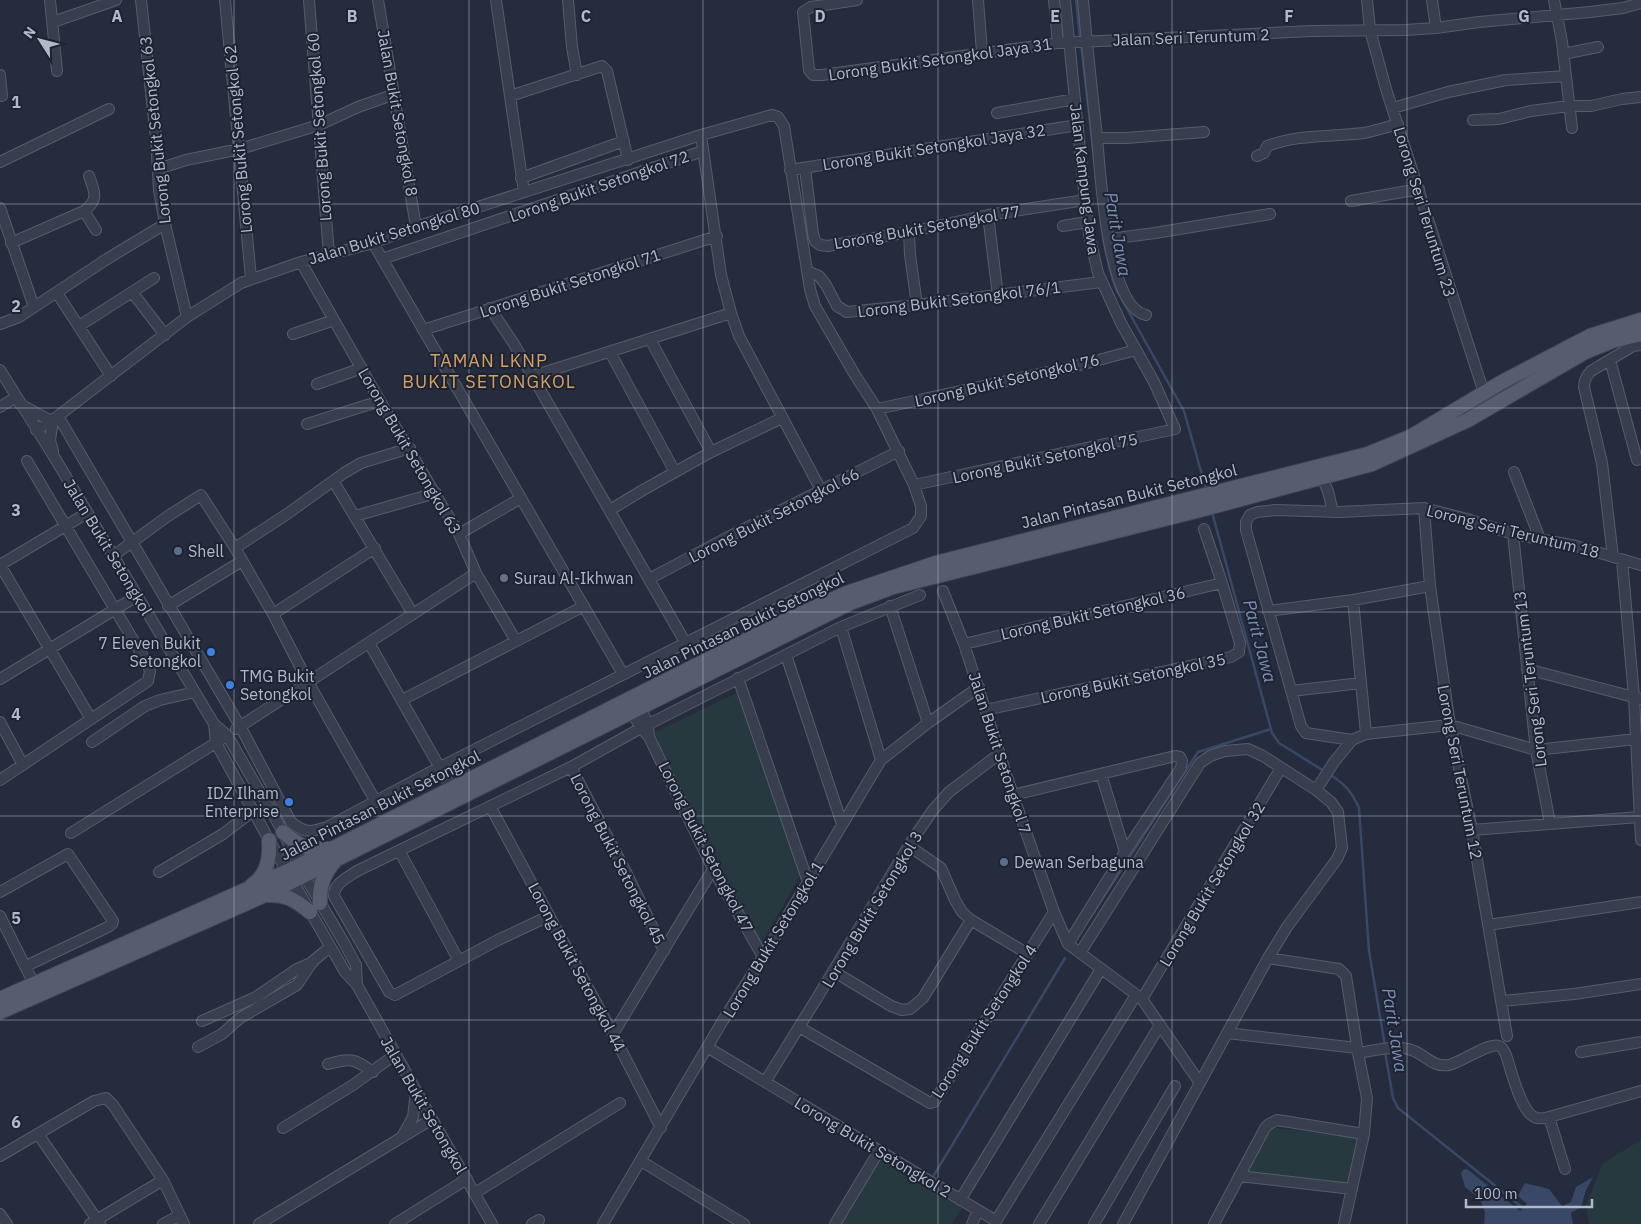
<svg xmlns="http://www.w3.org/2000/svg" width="1641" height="1224" font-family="'IBM Plex Sans',sans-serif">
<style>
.green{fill:#26393f}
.water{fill:#394867}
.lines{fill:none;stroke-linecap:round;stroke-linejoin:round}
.stream{stroke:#394867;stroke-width:2.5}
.minor-casing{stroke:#565c6c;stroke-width:12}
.major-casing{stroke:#414757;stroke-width:16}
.minor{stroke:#383e4e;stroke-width:10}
.major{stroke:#565d6e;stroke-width:14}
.grid{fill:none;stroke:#b3b9c9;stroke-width:1;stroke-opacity:0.55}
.service-dot{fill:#5c6f8a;stroke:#1d2333;stroke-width:2}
.worship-dot{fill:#6b7280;stroke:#1d2333;stroke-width:2}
.shop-dot{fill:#3f7fe0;stroke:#1d2333;stroke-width:2}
.labels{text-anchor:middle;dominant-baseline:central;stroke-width:4;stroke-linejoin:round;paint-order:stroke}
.street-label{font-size:16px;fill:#b3b9c9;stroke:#1d2333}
.poi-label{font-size:16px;fill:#b3b9c9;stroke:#1d2333;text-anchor:start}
.water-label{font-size:18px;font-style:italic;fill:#7b8db1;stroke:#1d2333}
.neighbourhood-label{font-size:18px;letter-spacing:1px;fill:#d5a062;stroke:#1d2333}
.grid-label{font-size:16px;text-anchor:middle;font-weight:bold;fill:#b3b9c9;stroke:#1d2333;stroke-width:4;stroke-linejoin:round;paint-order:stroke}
</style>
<rect width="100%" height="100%" fill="#242c3e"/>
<path class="green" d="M739,692l63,180 -42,74 -109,-212z
M1268,1127l91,11 -10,50 -108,-14z
M1641,1140v84h-52l-3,-19 17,-42z
M879,1154l85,51 -12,19h-116z"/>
<path class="water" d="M1467,1169l53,42 7,-7 -9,-8 7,-13 24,6 13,17 9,-4 5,-15 17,-10 -7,13 -5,17 -10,6 2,11h-89l1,-11 -5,-14 -15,-12 -4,-14 2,-3z"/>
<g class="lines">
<path class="stream" d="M1076,0l4,38
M1081,44l13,114
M1101,223c3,22 7,44 15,66l68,122 22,78
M1212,512l60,221 7,10 45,28
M1329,774c15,9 23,18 30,34l10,143 16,95
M1088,921l110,-169 73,-23
M1385,1052l8,46 5,10 125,100
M934,1175l131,-217"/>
<g class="minor-casing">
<path id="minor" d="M50,0l7,71
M141,0l15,138 3,52 6,34 22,93
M225,0l26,278
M309,0l20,255
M378,0l38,227
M496,0l28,192
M568,0l4,47 5,28
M857,0l-46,7 -8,5 6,58 4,5h9l236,-32 254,-12 93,-1 31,-2 43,-6 111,-10 33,-4 18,-5
M978,0l4,52
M1054,0l4,43
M1083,0c4,46 9,91 14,137 3,33 10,171 49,178
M1367,0l3,30 16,59 98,304
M1432,0l4,28
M1554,0l8,42 10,86
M53,22l63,-22
M1563,54l35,-7
M0,75l2,21
M510,96l92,-30 5,5 21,89
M1393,108l55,-16 58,-12 60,-4
M997,113l78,-14
M1473,120l26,-1 32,-8 38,-5h22l31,-7 19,-2
M701,135l20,140 10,38 8,23 82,154
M1097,138h29l78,-6
M1257,156l7,-3 3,-7c31,-12 65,-9 97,-13 11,-2 23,-6 34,-9
M0,162l109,-53
M805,168l8,66 2,7 5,4 8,1 81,-14 79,-17 97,-15
M158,169l28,-9 54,-11 79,-24 39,-18 37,-13
M790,170l288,-45
M521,178l103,-37
M1351,201l68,-12
M0,208l34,99
M84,211l12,19
M988,215l10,81
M1063,226l24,-4
M909,232l1,23 7,50
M1109,239l46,-6 115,-19
M11,243l73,-32c15,-11 11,-19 5,-35
M373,243l250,431
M382,259l321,-108
M301,262l79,139 79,133 17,39 40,68
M807,271l12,5 7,9 11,21 10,6 70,-7 184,-23
M132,292l33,43
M57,293l54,83
M490,308l24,36 171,298
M0,324l19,-7 88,-58 58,-35
M79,326l75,-48
M423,330l294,-94
M293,334l41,-14
M650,339l61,113
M610,352l65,120
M1610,360l27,100
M0,370l56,90 158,264 13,11 56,97 21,43 39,66 13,24 1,20
M533,376l198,-63
M317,384l45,-16
M20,404l31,17
M0,407l16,-10
M877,409l199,-43 60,-16
M53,420l-3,20 3,11
M307,424l73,-23
M36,430l22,-14 129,-99 54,-34 60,-21 72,-19 43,-16 285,-92 71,-20 6,2 6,9 26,163 5,17 40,69 22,34 37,76 7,21v10l-8,12 -10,5 -463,234 -113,60c-17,5 -21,7 -36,-5l-51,-96 -182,-310
M1514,472l26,67
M1322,478l6,13 5,21
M334,482l79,132
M914,485l261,-56 -21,-47 -33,-59 -23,-50 -9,-39 -4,-34 -20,-200
M1424,508l6,78 20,139 22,105 35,206
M610,510l33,-20 68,-38 71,-34
M355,516l81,-23
M459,534l62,-36
M1513,534l23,216 14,73
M235,548l52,-34 57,-41 17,-10 49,-15
M113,556l55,-40 33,-21 34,53 38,66 35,68 68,120
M1613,557l-11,-94 -18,-76c0,-7 2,-11 7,-16l42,-25 8,-1
M1622,560l12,137 7,143
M0,565l91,154
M0,565l87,-52
M649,579l83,-44 167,-84
M943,591l21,53 49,151 41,117 14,32 74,55 58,84
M1353,600l13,134
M168,606l74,-45
M890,606l38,117
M1268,611l85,-11 77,-14
M273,614l102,-66
M841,627l40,133
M369,643l83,146
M964,644l258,-61
M786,655l56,169
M1527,669l114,30
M738,678l70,204
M0,679l137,-83
M1291,691l70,-8
M402,700l182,-94
M985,710l246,-53 8,-5 1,-9 -18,-60 -18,-54
M632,713l9,15 8,9 -1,-12 -7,-17
M0,722l23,43
M214,724l2,19 53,97 76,132 12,13 75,134 60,105
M236,729l240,-156
M649,737l64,132 50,88
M1352,740l-46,-7 -5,-7 -55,-196v-8l4,-7 7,-3 19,-2 63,2 85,-4 43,11 46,15 63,12 65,19
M92,742l53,-36 15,-6 35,-8
M571,767l56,107 37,77
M1101,774l24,78
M0,780l148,-99 2,-10 -2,-6 -121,-204
M1316,790l18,-28 18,-22 14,-6 84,-9 86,25 100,-11
M1013,795l162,-39 5,1 2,4 -1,7 -56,84 -57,92
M490,806l123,228 48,94
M1472,830l167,-13
M71,833l151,-94
M909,846l32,22 14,32 7,12 9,8 57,34
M400,852l59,109
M159,872l64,-38 30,-23
M0,892l68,-38 45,67 -1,3 -4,3 -82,39
M0,916l34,68
M549,916l-51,24 -103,55 -6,-3 -55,-96c0,-13 13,-18 23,-25l214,-104 70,-39 200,-101 79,-32
M1488,925l153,-23
M1080,953l120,-190 10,-7 15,-5 23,-2 15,7 53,34 15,12 7,10 4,36 -5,11 -50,68 -19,31 -145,266
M1268,958l71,11 7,7 12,77 9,45 -3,36 -20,90
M833,971l58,35 11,4 8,-1 13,-11 48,-78
M1142,999l139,-231
M1502,1001l72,-7 67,-10
M202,1021l54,-24 41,-28 16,-7
M799,1027l131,76 4,-1 120,-190
M1227,1033l130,15
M613,1034l100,-165
M198,1047l24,-13 18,-16 57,-33 16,-24 17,-14
M707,1047l289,174 140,-226
M1581,1052l60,-10
M1358,1053c15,-2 35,-8 50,-4 16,3 23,19 41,16 13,-3 40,-23 50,-19 4,1 5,5 7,9 5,14 15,60 31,63 3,1 8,0 12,-1l92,-26
M328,1064c24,-6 25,-6 45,8
M765,1082l52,-84 94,-156 22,-32 16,-18 50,-38
M1549,1117l16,52
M283,1128l70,-43 43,-31
M38,1134l62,90
M403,1135l10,-18 3,-26
M0,1156l94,-55 12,-3 7,7 50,75 21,44
M641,1161l103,63
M1239,1176l113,13
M475,1193l145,-90
M960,1200l141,-231
M0,1214l7,10
M90,1224l73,-44
M163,1224l17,-9
M259,1224l173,-105
M395,1224l72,-45
M532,1224l7,-4
M603,1224l119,-202 41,-65 118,-197 47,-37 51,-36
M835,1224l44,-73
M972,1224l6,-14
M1039,1224l121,-199
M1094,1224l81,-138
M1214,1224l51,-96 4,-4 8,-4 87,14"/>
</g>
<g class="major-casing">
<path id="major" d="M283,832c16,14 24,18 46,17
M252,885c16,-10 18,-28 17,-45
M266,895c21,-1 29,5 44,17
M320,903c-1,-16 3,-29 14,-41
M0,999l288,-128 492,-248 67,-30 89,-30 432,-109 42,-17 92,-55 88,-46 51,-16
M0,1012l265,-117 585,-292 43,-16 48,-12 259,-65 172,-46 96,-44 117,-68 27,-11 29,-7"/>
</g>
<use href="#minor" class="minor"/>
<use href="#major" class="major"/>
</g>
<path class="grid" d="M234,0v1224M469,0v1224M703,0v1224M938,0v1224M1172,0v1224M1407,0v1224M0,204h1641M0,408h1641M0,612h1641M0,816h1641M0,1020h1641"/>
<g class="service-dot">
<circle cx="178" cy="551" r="5"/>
<circle cx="1004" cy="862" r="5"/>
</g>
<circle class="worship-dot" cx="504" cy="578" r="5"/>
<g class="shop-dot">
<circle cx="211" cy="652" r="5"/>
<circle cx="230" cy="685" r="5"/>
<circle cx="289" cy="802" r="5"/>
</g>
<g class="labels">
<g class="street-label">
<text transform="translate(1191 37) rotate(-2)">Jalan Seri Teruntum 2</text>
<text transform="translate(940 59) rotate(-8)">Lorong Bukit Setongkol Jaya 31</text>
<text transform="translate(398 113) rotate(80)">Jalan Bukit Setongkol 8</text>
<text transform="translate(319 127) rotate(-94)">Lorong Bukit Setongkol 60</text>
<text transform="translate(155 130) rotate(-96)">Lorong Bukit Setongkol 63</text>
<text transform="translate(238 139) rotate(-95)">Lorong Bukit Setongkol 62</text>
<text transform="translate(934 147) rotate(-9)">Lorong Bukit Setongkol Jaya 32</text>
<text transform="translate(1085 179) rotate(83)">Jalan Kampung Jawa</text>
<text transform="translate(599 186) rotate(-19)">Lorong Bukit Setongkol 72</text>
<text transform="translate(1425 212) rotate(73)">Lorong Seri Teruntum 23</text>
<text transform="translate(927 227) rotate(-10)">Lorong Bukit Setongkol 77</text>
<text transform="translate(394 233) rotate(-17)">Jalan Bukit Setongkol 80</text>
<text transform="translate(570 283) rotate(-18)">Lorong Bukit Setongkol 71</text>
<text transform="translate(959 299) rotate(-7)">Lorong Bukit Setongkol 76/1</text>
<text transform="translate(1007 380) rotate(-13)">Lorong Bukit Setongkol 76</text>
<text transform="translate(410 451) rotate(60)">Lorong Bukit Setongkol 63</text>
<text transform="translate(1045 458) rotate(-12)">Lorong Bukit Setongkol 75</text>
<text transform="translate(1129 496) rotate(-14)">Jalan Pintasan Bukit Setongkol</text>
<text transform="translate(774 515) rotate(-27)">Lorong Bukit Setongkol 66</text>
<text transform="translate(1513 531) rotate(14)">Lorong Seri Teruntum 18</text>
<text transform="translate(108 547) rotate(59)">Jalan Bukit Setongkol</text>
<text transform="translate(1093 613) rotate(-13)">Lorong Bukit Setongkol 36</text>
<text transform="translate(743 625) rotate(-26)">Jalan Pintasan Bukit Setongkol</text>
<text transform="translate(1133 678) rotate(-12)">Lorong Bukit Setongkol 35</text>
<text transform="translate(1530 679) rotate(-97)">Lorong Seri Teruntum 13</text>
<text transform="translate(1000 753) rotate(72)">Jalan Bukit Setongkol 7</text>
<text transform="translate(1460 772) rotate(79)">Lorong Seri Teruntum 12</text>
<text transform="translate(380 805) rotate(-27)">Jalan Pintasan Bukit Setongkol</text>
<text transform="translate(706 847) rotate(63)">Lorong Bukit Setongkol 47</text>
<text transform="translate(618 859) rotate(63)">Lorong Bukit Setongkol 45</text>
<text transform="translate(1212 884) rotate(-59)">Lorong Bukit Setongkol 32</text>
<text transform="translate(872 909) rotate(-59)">Lorong Bukit Setongkol 3</text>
<text transform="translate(773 939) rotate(-59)">Lorong Bukit Setongkol 1</text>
<text transform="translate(577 967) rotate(62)">Lorong Bukit Setongkol 44</text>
<text transform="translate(984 1021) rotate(-57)">Lorong Bukit Setongkol 4</text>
<text transform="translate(424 1105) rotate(60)">Jalan Bukit Setongkol</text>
<text transform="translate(873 1147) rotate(31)">Lorong Bukit Setongkol 2</text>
</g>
<g class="poi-label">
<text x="188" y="551">Shell</text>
<text x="514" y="578">Surau Al-Ikhwan</text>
<text x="201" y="643" text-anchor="end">7 Eleven Bukit<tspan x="201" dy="18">Setongkol</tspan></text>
<text x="240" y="676">TMG Bukit<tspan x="240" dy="18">Setongkol</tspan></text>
<text x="279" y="793" text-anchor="end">IDZ Ilham<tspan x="279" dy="18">Enterprise</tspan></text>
<text x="1014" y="862">Dewan Serbaguna</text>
</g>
<g class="water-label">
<text transform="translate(1118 234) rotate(80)">Parit Jawa</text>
<text transform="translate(1260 641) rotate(75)">Parit Jawa</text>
<text transform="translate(1395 1030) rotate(81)">Parit Jawa</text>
</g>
<g class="neighbourhood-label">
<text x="489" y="360">TAMAN LKNP<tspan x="489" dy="21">BUKIT SETONGKOL</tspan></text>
</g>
</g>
<g class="grid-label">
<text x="117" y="22">A</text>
<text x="352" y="22">B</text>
<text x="586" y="22">C</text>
<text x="820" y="22">D</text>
<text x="1055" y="22">E</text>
<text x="1289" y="22">F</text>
<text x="1524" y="22">G</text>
<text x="16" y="108">1</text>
<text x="16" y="312">2</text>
<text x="16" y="516">3</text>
<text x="16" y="720">4</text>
<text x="16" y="924">5</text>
<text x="16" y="1128">6</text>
</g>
<g transform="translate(40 40) rotate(306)" stroke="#1d2333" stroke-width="4" paint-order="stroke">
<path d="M0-4L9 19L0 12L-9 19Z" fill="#b3b9c9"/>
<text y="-8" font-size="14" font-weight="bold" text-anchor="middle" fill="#b3b9c9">N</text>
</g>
<path d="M1466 1199v8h126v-8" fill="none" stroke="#b3b9c9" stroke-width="2.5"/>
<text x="1474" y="1199" font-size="15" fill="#b3b9c9" stroke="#1d2333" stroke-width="4" paint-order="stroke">100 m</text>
</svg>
